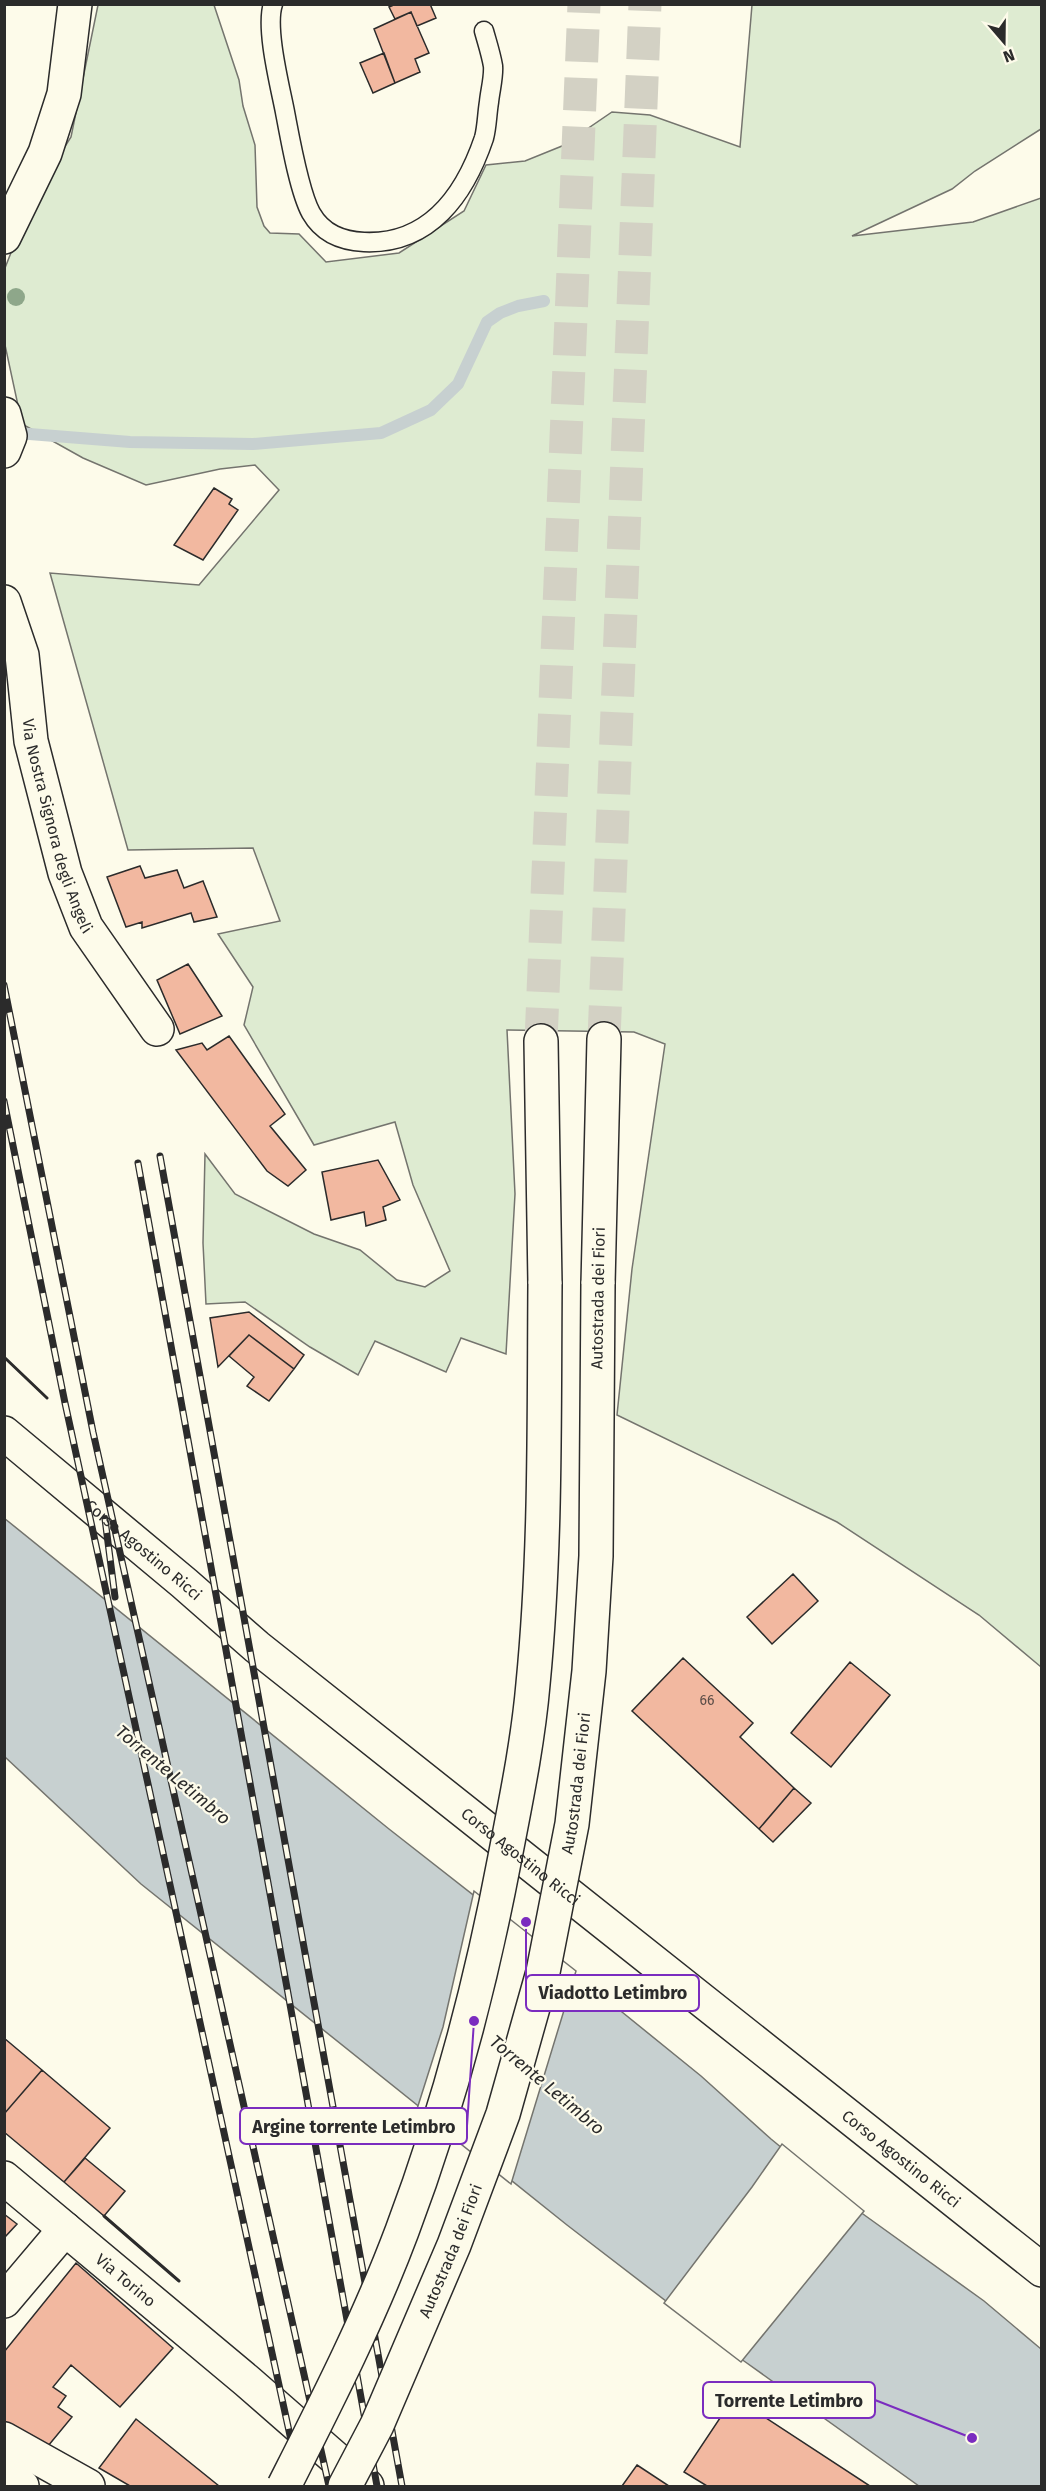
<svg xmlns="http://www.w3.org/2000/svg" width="1046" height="2491" font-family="'Fira Sans',sans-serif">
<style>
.green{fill:#deebd1;stroke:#74746e;stroke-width:1.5}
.water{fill:#c7d0d0;stroke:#74746e;stroke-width:1.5}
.pier{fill:#fdfbea;stroke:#74746e;stroke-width:1.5}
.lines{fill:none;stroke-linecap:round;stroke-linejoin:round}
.stream{stroke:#c7d0d0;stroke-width:12}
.building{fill:#f2b8a0;stroke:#2b2b2b;stroke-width:1.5}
.highway-tunnel{stroke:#d3d1c4;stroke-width:33;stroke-dasharray:33 16;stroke-linecap:butt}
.lane-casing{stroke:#2b2b2b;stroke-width:21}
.street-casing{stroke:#2b2b2b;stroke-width:36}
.secondary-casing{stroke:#2b2b2b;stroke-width:36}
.primary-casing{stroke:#2b2b2b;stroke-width:36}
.highway-casing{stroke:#2b2b2b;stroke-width:36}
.lane{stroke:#fdfbea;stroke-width:18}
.street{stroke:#fdfbea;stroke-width:33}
.secondary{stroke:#fdfbea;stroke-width:33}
.primary{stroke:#fdfbea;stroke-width:33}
.highway{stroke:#fdfbea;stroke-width:33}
.rail-casing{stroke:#2b2b2b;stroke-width:7}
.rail{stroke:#fdfbea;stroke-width:4.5;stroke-dasharray:14;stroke-linecap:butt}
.highway-bridge-casing{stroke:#2b2b2b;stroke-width:36;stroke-linecap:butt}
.highway-bridge{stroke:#fdfbea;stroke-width:33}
.wall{stroke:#2b2b2b;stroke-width:3}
.tree{fill:#8ea78a}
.labels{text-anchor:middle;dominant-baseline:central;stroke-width:4.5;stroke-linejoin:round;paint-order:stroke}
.number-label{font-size:14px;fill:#5d4e48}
.street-label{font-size:16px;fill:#2b2b2b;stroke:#fdfbea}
.water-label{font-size:18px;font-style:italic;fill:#2b2b2b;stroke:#fdfbea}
.leader{fill:none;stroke:#7b2cbf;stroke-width:2}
.callout-dot{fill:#7b2cbf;stroke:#fdfbea;stroke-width:2}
.callout{fill:#fdfbea;stroke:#7b2cbf;stroke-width:2}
.callout-label{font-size:18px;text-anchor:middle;font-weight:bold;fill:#2b2b2b}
</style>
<rect width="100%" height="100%" fill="#fdfbea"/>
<path class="green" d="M98,5h116l25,75 4,26 12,39 2,62 7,19 6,7 29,1 27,28 73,-9 65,-42 22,-46 39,-4 37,-15 50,-34 38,3 90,32 12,-142h289v124l-66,42 -23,18 -100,47 121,-14 68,-24v1469l-62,-52 -142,-93 -220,-107 15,-146 33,-225 -31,-12 -127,-2 8,164 -9,160 -45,-16 -15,34 -71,-31 -17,34 -48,-28 -65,-45 -39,2 -3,-61 2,-89 30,40 79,40 46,16 37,30 28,7 25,-16 -37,-86 -18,-63 -81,23 -70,-120 9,-38 -35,-53 62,-13 -27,-73 -125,2 -78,-277 149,12 80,-95 -24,-25 -35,4 -74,16 -63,-27 -61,-34 -17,-79v-77l27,-69 39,-62z"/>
<path class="water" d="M4,1518l385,311 212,166 100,81 70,63 85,70 128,92 57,48v137h-122l-175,-125 -177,-136 -426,-341 -136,-127z"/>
<path class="pier" d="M474,1891l102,80 -65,213 -94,-75 26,-82z
M782,2144l82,67 -123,151 -77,-59 88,-116z"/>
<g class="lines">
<path class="stream" d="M17,433l113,9 123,2 128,-11 50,-23 27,-26 29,-62 13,-9 18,-7 26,-5"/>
</g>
<path class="building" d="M396,4h34l6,14 -19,8 -6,-14 -16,7 -6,-12z
M411,12l18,41 -14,6 5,13 -25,11 -21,-54z
M384,53l11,30 -22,10 -13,-30z
M214,488l18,11 -3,5 9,6 -35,50 -29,-15z
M140,866l5,12 32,-8 7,18 19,-7 14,36 -23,5 -3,-9 -49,15v-6l-16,5 -19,-50z
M188,964l34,52 -42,18 -23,-54z
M229,1036l56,78 -15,12 36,44 -18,16 -21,-15 -91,-121 26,-7 5,7z
M378,1160l22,40 -17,7 3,13 -20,6 -2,-14 -33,8 -9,-48z
M249,1312l55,43 -10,14 -45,-34 -31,32 -8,-49z
M249,1335l45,34 -25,32 -22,-15 7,-9 -25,-21z
M793,1574l25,27 -46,43 -25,-27z
M683,1658l70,65 -13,14 54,51 -35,41 -127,-118z
M850,1662l40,33 -59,72 -40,-34z
M794,1788l17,15 -38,39 -14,-13z
M4,2038l38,32 -38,44z
M42,2070l68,58 -46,54 -60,-50v-18z
M85,2158l40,33 -21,25 -40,-34z
M4,2214l13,10 -13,14z
M76,2263l97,85 -53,59 -49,-42 -18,22 13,9 -8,11 14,10 -24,29 -44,-25v-69z
M734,2397l136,89h-163l-23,-14z
M136,2419l83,67h-89l-31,-18z
M637,2465l32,21h-47z"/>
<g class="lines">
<path class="highway-tunnel" d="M604,1039l41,-1035
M541,1041l43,-1037"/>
<g class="lane-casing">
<path id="lane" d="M273,4c-8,24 7,82 12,108 5,26 14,79 26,101 12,21 31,28 53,29 66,3 101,-48 120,-104 3,-11 3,-24 5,-36 1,-11 5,-25 4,-36 -2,-12 -6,-24 -9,-35"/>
</g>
<g class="street-casing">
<g id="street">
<path d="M4,237l41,-84 19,-59 11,-90"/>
<path d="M4,414l6,22 -6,15"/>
<path id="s1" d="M4,602l18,53 9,86 34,132 21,54 71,102"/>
<path d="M4,2301l61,-72"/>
<path d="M4,2439l84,47"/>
<path d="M4,2472l18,14"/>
</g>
</g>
<g class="secondary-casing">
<g id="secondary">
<path id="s2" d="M4,2178l243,203 120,105"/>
</g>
</g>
<g class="primary-casing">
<g id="primary">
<path id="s3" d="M4,1433l180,150 73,64 785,623"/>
</g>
</g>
<g class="highway-casing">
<path id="highway" d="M541,1041l4,243
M598,1284l6,-245"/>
</g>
<use href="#lane" class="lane"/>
<use href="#street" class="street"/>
<use href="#secondary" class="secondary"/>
<use href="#primary" class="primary"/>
<use href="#highway" class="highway"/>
<g class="rail-casing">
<path id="rail" d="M4,985l89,447 236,1054
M4,1101l61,302 236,1083
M160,1156l242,1330
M138,1163l239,1323
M105,1519l10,78"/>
</g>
<use href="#rail" class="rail"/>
<g class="highway-bridge-casing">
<g id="highway-bridge">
<path d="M284,2486c42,-83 85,-167 118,-255 46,-122 79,-247 103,-374 11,-57 23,-115 28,-173 13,-133 11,-267 12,-400"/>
<path id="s4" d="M345,2486l32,-61 77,-180 49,-131 40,-142 29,-148 17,-153 7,-115 2,-272"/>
</g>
</g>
<use href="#highway-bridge" class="highway-bridge"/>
<path class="wall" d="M4,1357l43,41
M104,2216l75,65"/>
</g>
<circle class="tree" cx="16" cy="297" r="9"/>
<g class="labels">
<g class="number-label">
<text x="707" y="1700">66</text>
</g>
<g class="street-label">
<text stroke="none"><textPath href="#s1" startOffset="231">Via Nostra Signora degli Angeli</textPath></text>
<text transform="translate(598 1298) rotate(-89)">Autostrada dei Fiori</text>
<text stroke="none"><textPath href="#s3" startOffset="182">Corso Agostino Ricci</textPath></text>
<text stroke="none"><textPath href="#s4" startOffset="744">Autostrada dei Fiori</textPath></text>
<text stroke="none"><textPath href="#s3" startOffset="668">Corso Agostino Ricci</textPath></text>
<text stroke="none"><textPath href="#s3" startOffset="1154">Corso Agostino Ricci</textPath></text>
<text stroke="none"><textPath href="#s4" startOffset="258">Autostrada dei Fiori</textPath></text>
<text stroke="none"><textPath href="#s2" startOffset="159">Via Torino</textPath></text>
</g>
<g class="water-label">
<text transform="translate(173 1775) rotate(40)">Torrente Letimbro</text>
<text transform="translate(547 2085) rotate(40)">Torrente Letimbro</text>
</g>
</g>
<path class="leader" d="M526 1922L526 1993M474 2021L467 2126M972 2438L875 2400"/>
<g class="callout-dot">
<circle cx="526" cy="1922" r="6"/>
<circle cx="474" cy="2021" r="6"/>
<circle cx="972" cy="2438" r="6"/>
</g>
<g class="callout">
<rect x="526" y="1975" width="173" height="36" rx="6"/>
<rect x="240" y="2108" width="227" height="36" rx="6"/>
<rect x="703" y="2382" width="172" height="36" rx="6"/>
</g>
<g class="callout-label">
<text x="613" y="1999">Viadotto Letimbro</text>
<text x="354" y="2133">Argine torrente Letimbro</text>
<text x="789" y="2407">Torrente Letimbro</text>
</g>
<rect width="1046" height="2491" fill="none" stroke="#2b2b2b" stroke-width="12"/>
<g transform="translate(1004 42) rotate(160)" stroke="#fdfbea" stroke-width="4.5" paint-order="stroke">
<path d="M0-4.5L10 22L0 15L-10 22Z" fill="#2b2b2b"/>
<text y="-9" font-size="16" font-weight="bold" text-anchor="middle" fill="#2b2b2b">N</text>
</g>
</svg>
